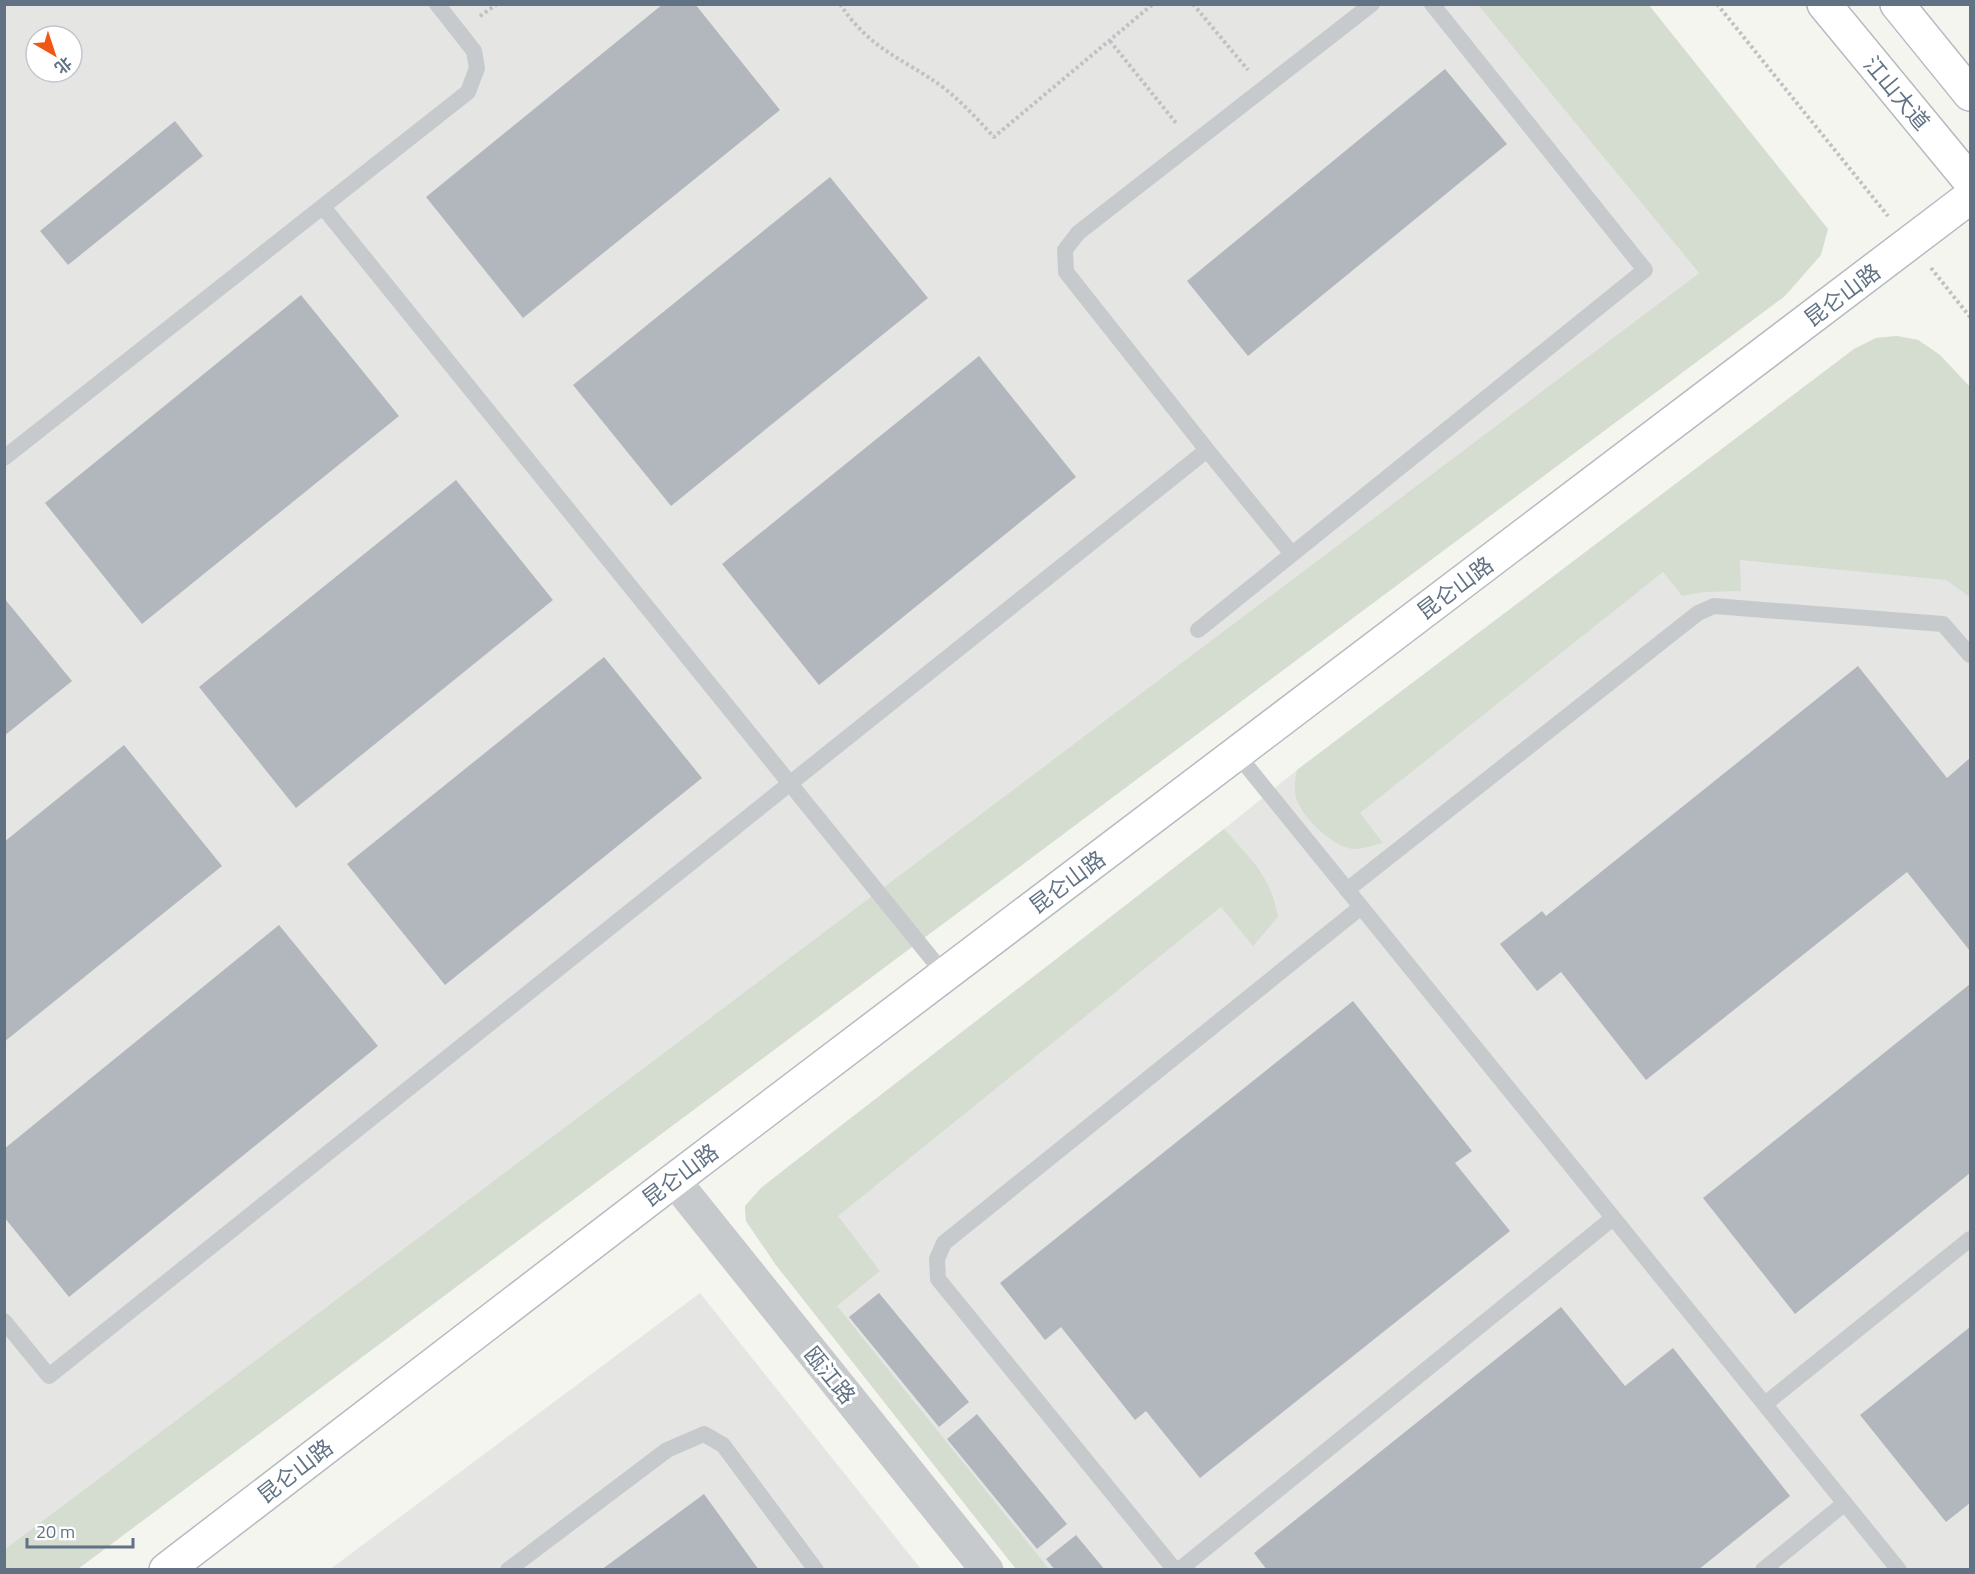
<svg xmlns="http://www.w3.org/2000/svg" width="1975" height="1574" font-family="'Titillium Web','Noto Sans SC',sans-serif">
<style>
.built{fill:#e5e6e4;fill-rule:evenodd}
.green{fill:#d5ddd1}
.building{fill:#b1b7bd}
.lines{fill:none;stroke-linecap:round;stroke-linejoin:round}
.secondary-casing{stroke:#b6bbc0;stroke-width:36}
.path{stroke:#c0c1c3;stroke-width:4;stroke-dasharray:3 3;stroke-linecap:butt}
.lane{stroke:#c7cacd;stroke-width:16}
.street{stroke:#c7cacd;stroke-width:33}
.secondary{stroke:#fff;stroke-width:33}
.labels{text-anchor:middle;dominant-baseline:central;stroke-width:6;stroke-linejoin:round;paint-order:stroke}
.street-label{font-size:22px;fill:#617284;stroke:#fff}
</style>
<rect width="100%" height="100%" fill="#f5f5f0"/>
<path class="built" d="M5,5h1473l221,268 -1694,1276zM36,36h36v36h-36z
M1897,336l21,4 22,15 30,32v1182h-954l-240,-304 -30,-44 -1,-15 16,-18 28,-22 435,-337 73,-59 557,-421 22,-11z
M700,1293l221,276 -592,1z"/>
<path class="green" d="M1478,5h171l179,224 -7,26 -36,41 -1707,1273 -73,1v-21l1694,-1276z
M1897,336l21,4 22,15 30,32v210l-24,-17 -206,-20 1,31 -36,1 -23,4 -19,-24 -303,241 23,30c-9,2 -19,6 -28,6 -21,0 -53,-32 -59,-51 -2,-9 -1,-20 1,-28l557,-421 22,-11z
M1224,829c26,29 47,47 54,88l-25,29 -32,-39 -383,309 42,55 -43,35 212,263h-33l-240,-304 -30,-44 -1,-15 16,-18 28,-22z"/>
<path class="building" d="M663,4h32l85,106 -257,208 -97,-121z
M1445,69l62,75 -259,212 -61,-75z
M175,121l28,35 -135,109 -28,-34z
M830,177l98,121 -257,208 -98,-121z
M301,295l98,121 -257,208 -97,-121z
M979,356l97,121 -257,208 -97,-121z
M456,480l97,120 -257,208 -97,-121z
M4,598l68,83 -68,55z
M604,657l98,121 -257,207 -98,-121z
M1858,666l89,112 23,-20v193l-63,-79 -261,208 -85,-108 -24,19 -37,-47 42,-33 4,5z
M124,745l98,121 -218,176v-200z
M279,925l99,121 -309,251 -65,-80v-68z
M1970,984v189l-175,141 -92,-116z
M1353,1001l119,150 -17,12 55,68 -310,247 -54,-67 -11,9 -74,-93 -16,13 -45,-57z
M879,1293l90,109 -30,25 -90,-110z
M1561,1307l64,79 48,-38 117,148 -92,74h-431l-13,-17z
M1970,1327v176l-24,19 -86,-107z
M977,1414l90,110 -30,25 -90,-110z
M704,1494l55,76h-158z
M1076,1535l29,35h-50l-9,-11z"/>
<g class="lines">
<g class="secondary-casing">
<path id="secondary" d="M1824,4l146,177
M1897,4l73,90
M166,1570l508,-390 1296,-983"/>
</g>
<path class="path" d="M840,4c30,46 63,54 104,84 19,15 34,32 50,49l159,-133
M1193,4l55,66
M1717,4l171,212
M480,16l17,-12
M1110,41l66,82
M1931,268l39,49"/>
<path class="lane" d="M323,207l622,768
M1207,450l85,104
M4,458l464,-366 9,-24 -3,-17 -37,-47
M1198,630l447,-360 -213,-266
M1237,754l662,816
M1347,890l351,-277 16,-7 229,18 27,31
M4,1321l45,55 1158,-926 -141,-178 -1,-22 13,-17 294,-229
M1765,1404l205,-165
M508,1570l159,-120 37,-16 19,11 93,125
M1175,1570l-237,-291 -1,-20 7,-16 417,-336
M1179,1570l434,-352
M1763,1570l82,-67"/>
<path class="street" d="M674,1180l313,390"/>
<use href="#secondary" class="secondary"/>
</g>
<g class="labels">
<g class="street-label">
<text transform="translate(1897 93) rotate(50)">江山大道</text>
<text transform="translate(1842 295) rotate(-37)">昆仑山路</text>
<text transform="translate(1455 588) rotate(-37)">昆仑山路</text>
<text transform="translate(1067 882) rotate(-37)">昆仑山路</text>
<text transform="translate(680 1175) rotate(-37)">昆仑山路</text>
<text transform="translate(830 1375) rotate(51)">瓯江路</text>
<text transform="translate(295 1471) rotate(-38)">昆仑山路</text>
</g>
</g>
<rect width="1975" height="1574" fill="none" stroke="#617284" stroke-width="12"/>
<g transform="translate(54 54) rotate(141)"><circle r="28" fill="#ffffff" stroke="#c0c7ce" stroke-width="1.5"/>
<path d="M0-4.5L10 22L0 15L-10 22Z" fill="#f15714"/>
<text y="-9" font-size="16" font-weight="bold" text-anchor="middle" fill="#617284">北</text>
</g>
<path d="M27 1538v9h106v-9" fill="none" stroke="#617284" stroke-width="3"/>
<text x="36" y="1538" font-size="18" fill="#617284" stroke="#ffffff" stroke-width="4.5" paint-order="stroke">20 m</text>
</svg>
